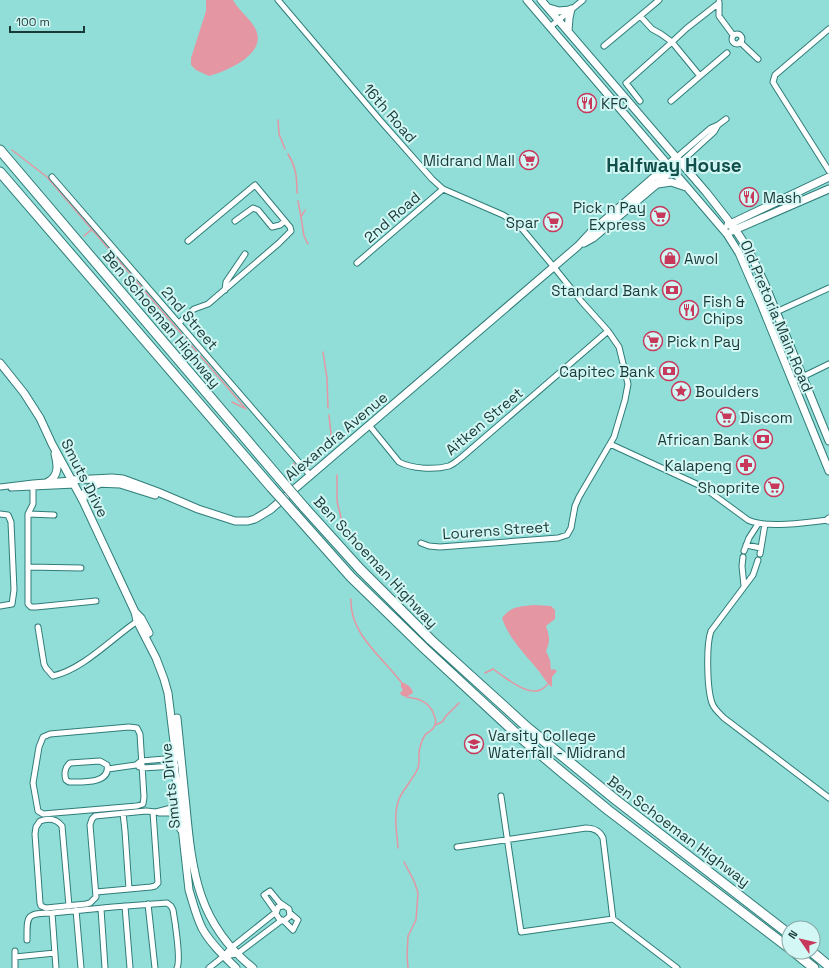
<svg xmlns="http://www.w3.org/2000/svg" width="829" height="968" font-family="'Space Grotesk',sans-serif">
<style>
.water{fill:#e497a2}
.lines{fill:none;stroke-linecap:round;stroke-linejoin:round}
.stream{stroke:#e497a2;stroke-width:1.5}
.street-casing{stroke:#2f7d79;stroke-width:7}
.secondary-casing{stroke:#2f7d79;stroke-width:9}
.highway-casing{stroke:#2f7d79;stroke-width:11}
.street{stroke:#fff;stroke-width:5}
.secondary{stroke:#fff;stroke-width:7}
.highway{stroke:#fff;stroke-width:9}
.highway-bridge-casing{stroke:#2f7d79;stroke-width:11;stroke-linecap:butt}
.highway-bridge{stroke:#fff;stroke-width:9}
.labels{text-anchor:middle;dominant-baseline:central;stroke-width:4;stroke-linejoin:round;paint-order:stroke}
.poi-label{font-size:15px;fill:#1a3a38;stroke:#d2f7f4;text-anchor:start}
.street-label{font-size:15px;fill:#1a3a38;stroke:#d2f7f4}
.district-label{font-size:19px;font-weight:bold;fill:#114f4c;stroke:#d2f7f4}
</style>
<rect width="100%" height="100%" fill="#91ddd8"/>
<path class="water" d="M206,0h27c6,11 18,19 23,30 11,24 -29,41 -47,46l-13,-6 -5,-5v-7l15,-47z
M533,605l18,1 4,4v9l-9,7c4,11 4,16 0,25l4,9 1,10 3,-1 3,2 -5,6v10c-6,-4 -9,-11 -14,-17 -13,-16 -29,-31 -36,-52 9,-12 17,-11 31,-13z
M401,682c6,2 11,5 12,11l-7,4 -5,-2 -1,-2 3,-3 -2,-3z"/>
<g class="lines">
<path class="stream" d="M278,120l1,14 6,15
M12,150l35,27 199,232
M288,154c8,13 9,23 9,39
M298,201l3,16
M305,210l-4,7 3,19 4,8
M84,236l8,-7
M323,352l4,26 1,30
M232,402l12,6
M329,415l3,29
M294,463l3,13
M337,475v26l6,25 13,16
M351,599c-2,34 31,58 50,83
M485,673l8,-4c10,7 34,27 47,21 3,-1 6,-4 8,-6
M435,725l7,-3 4,-6 13,-13
M398,848c-1,-16 -5,-33 1,-49 5,-11 15,-21 19,-31 2,-6 0,-15 2,-21 1,-4 3,-9 5,-12 3,-3 7,-4 9,-8 2,-3 2,-8 0,-12 -4,-13 -15,-17 -28,-18
M404,862l10,19 4,12 -2,27 -8,16 -1,20 1,12"/>
<g class="street-casing">
<path id="street" d="M278,0l101,119 53,60 11,10 60,26 11,7 9,8 30,36 29,36 26,29 11,16 9,37 -3,16 -11,37 -35,60 -4,9 -4,22 -4,7 -9,3 -118,9 -11,-1 -8,-3
M719,2v14l14,19
M719,3l-32,25 -15,14 28,34 27,-23
M640,16l19,-16
M550,27l33,-27
M829,29l-54,46 -2,7 3,5 53,84
M732 39a5 5 0 1 1 10 0a5 5 0 1 1-10 0Z
M740,42l18,17
M604,46l36,-30 12,13 9,5 11,8 -46,41 14,18
M671,101l29,-25
M676,158l35,-30 7,-3 8,-6
M680,163l34,-31 4,-7
M52,177l258,298
M235,221l18,-13 5,2 14,17 8,-2 5,-4
M357,263l86,-74
M225,290l1,-8 19,-28
M179,323l15,-14 14,-5 71,-61 12,-12 -1,-4 -35,-42 -67,56
M769,323l1,-6 4,-4 55,-25
M792,382l37,-18
M369,425l30,37c13,7 36,8 50,4 5,-2 9,-6 13,-9l146,-126
M610,444l93,43 45,33c19,9 59,2 81,0
M33,483v21l-5,10v90l3,3h5l60,-6
M0,487l33,-4 39,-3
M11,488l64,-3
M0,514l8,1 3,7 3,68 -2,14 -12,2
M28,514l26,1
M746,545l15,3
M744,551l5,-13 9,-14
M760,554l5,-30
M743,557l-1,9 2,20
M758,560l-5,15 -42,56c-5,14 -4,58 1,72 2,6 7,10 12,15l105,80
M28,567l53,1
M38,627l6,37 2,4 7,8c31,-7 60,-39 86,-56
M129,727l8,1 3,6 4,63 -1,7 -6,2 -94,8 -5,-3 -5,-28 6,-36 4,-10 7,-3z
M100,761l7,4c4,19 -25,17 -38,17l-3,-2c-2,-6 -1,-13 4,-17z
M139,767l3,1 34,-2
M108,769l28,-4 5,-4 36,-3
M501,796l20,136 92,-13 64,49
M156,812l19,-5 3,-7
M123,813l2,18 4,58
M457,847l129,-19c7,0 14,3 17,10l10,81
M96,892l55,-5 4,-1 3,-3 -5,-71
M148,904l7,64
M69,906l-7,-80c-6,-8 -14,-8 -22,-5l-4,6 -1,7 5,69 1,3 5,2 40,-4 4,-1 6,-6 -6,-72 2,-6 3,-3 51,-5 10,1 3,1h12l5,5 4,12
M125,906l5,62
M101,909l4,59
M76,910l5,58
M52,913l61,-6 54,-4 4,3 2,4c2,11 8,50 4,58
M284,921l9,9 5,-10 -7,-6
M27,940c0,-25 -1,-27 25,-27l4,55
M15,951v17
M224,956l13,-2 45,-34
M15,957l40,-4
M209,968l15,-12 7,-8 45,-36 -12,-17 6,-4 9,11 10,7 1,7 -6,5 -4,-1 -4,-6 2,-7 5,-1"/>
</g>
<g class="secondary-casing">
<path id="secondary" d="M527,0l200,234 12,19 20,46 70,172
M541,0l165,192 29,37 13,20 16,33 65,159
M549,8l10,3 11,-1
M568,31l1,-13 2,-9
M658,184l13,-2 15,5
M728,225l101,-48
M732,231l97,-42
M584,243l9,-5 64,-54 19,-17
M0,363l24,30 16,25 12,26 31,57 52,111 2,9 19,37 8,21 4,14 6,49v24l4,25 11,99c4,13 7,26 13,38 8,15 22,28 34,40
M72,480l40,-2 11,1 35,13 40,17 37,12h13l7,-2 15,-9 308,-264 12,-13 86,-75
M48,482c11,-6 10,-17 7,-28
M95,483l25,1 35,11
M83,501c0,-11 7,-14 16,-17
M828,520l1,-1
M135,612l6,6 8,15
M177,718c3,30 6,59 9,89 6,65 12,117 67,161"/>
</g>
<g class="highway-casing">
<path id="highway" d="M0,150l280,329
M0,172l271,315
M304,507l56,62 71,71 97,88 88,72 173,134
M295,514l56,63 73,71 96,89 44,37 44,36 181,138
M794,952l20,16
M812,952l17,14"/>
</g>
<use href="#street" class="street"/>
<use href="#secondary" class="secondary"/>
<use href="#highway" class="highway"/>
<g class="highway-bridge-casing">
<path id="highway-bridge" d="M280,479l24,28
M271,487l24,27"/>
</g>
<use href="#highway-bridge" class="highway-bridge"/>
</g>
<defs>
<g id="restaurant-ring" transform="scale(1)"><circle r="9.5" fill="#d2f7f4" stroke="#c7385b" stroke-width="1.5"/><path d="M-5-6h1v4h1v-4h1v4h1v-4h1v5L-1.5 .5V6h-2V.5L-5-1ZM5-6V6H3V1.5H1.5Q1.5-4 5-6Z" fill="#c7385b"/></g>
<g id="supermarket-ring" transform="scale(1)"><circle r="9.5" fill="#d2f7f4" stroke="#c7385b" stroke-width="1.5"/><path d="M-6-5.5h2.5l.6 2H6L4.5 2H-2.5L-4.4-4H-6ZM-1.5 3.2a1.3 1.3 0 1 0 .1 0ZM3 3.2a1.3 1.3 0 1 0 .1 0Z" fill="#c7385b"/></g>
<g id="shop-ring" transform="scale(1)"><circle r="9.5" fill="#d2f7f4" stroke="#c7385b" stroke-width="1.5"/><path d="M-5-2.5h2.3a2.7 3.5 0 0 1 5.4 0H5L5.5 6h-11ZM-1.5-2.5h3a1.5 2.3 0 0 0-3 0Z" fill="#c7385b"/></g>
<g id="bank-ring" transform="scale(1)"><circle r="9.5" fill="#d2f7f4" stroke="#c7385b" stroke-width="1.5"/><path d="M-6-4H6V4H-6ZM0-2.3a2.3 2.3 0 1 0 0 4.6a2.3 2.3 0 1 0 0-4.6Z" fill="#c7385b"/></g>
<g id="sight-ring" transform="scale(1)"><circle r="9.5" fill="#d2f7f4" stroke="#c7385b" stroke-width="1.5"/><path d="M0-6L1.8-2.2L6-1.7L2.9 1.2L3.7 5.4L0 3.3L-3.7 5.4L-2.9 1.2L-6-1.7L-1.8-2.2Z" fill="#c7385b"/></g>
<g id="pharmacy-ring" transform="scale(1)"><circle r="9.5" fill="#d2f7f4" stroke="#c7385b" stroke-width="1.5"/><path d="M-2-6h4v4h4v4h-4v4h-4v-4h-4v-4h4Z" fill="#c7385b"/></g>
<g id="university-ring" transform="scale(1)"><circle r="9.5" fill="#d2f7f4" stroke="#c7385b" stroke-width="1.5"/><path d="M0-5L7-2L0 1L-7-2ZM-4 1L0 2.5L4 1V4Q0 6-4 4Z" fill="#c7385b"/></g>
</defs>
<g fill-rule="evenodd">
<use href="#restaurant-ring" x="587" y="103"/>
<use href="#supermarket-ring" x="529" y="160"/>
<use href="#restaurant-ring" x="749" y="197"/>
<use href="#supermarket-ring" x="660" y="216"/>
<use href="#supermarket-ring" x="553" y="222"/>
<use href="#shop-ring" x="670" y="258"/>
<use href="#bank-ring" x="672" y="290"/>
<use href="#restaurant-ring" x="689" y="310"/>
<use href="#supermarket-ring" x="653" y="341"/>
<use href="#bank-ring" x="669" y="371"/>
<use href="#sight-ring" x="681" y="391"/>
<use href="#supermarket-ring" x="726" y="417"/>
<use href="#bank-ring" x="763" y="439"/>
<use href="#pharmacy-ring" x="746" y="465"/>
<use href="#supermarket-ring" x="774" y="487"/>
<use href="#university-ring" x="474" y="744"/>
</g>
<g class="labels">
<g class="poi-label">
<text x="601" y="103">KFC</text>
<text x="515" y="160" text-anchor="end">Midrand Mall</text>
<text x="763" y="197">Mash</text>
<text x="646" y="207" text-anchor="end">Pick n Pay<tspan x="646" dy="17">Express</tspan></text>
<text x="539" y="222" text-anchor="end">Spar</text>
<text x="684" y="258">Awol</text>
<text x="658" y="290" text-anchor="end">Standard Bank</text>
<text x="703" y="301">Fish &amp;<tspan x="703" dy="17">Chips</tspan></text>
<text x="667" y="341">Pick n Pay</text>
<text x="655" y="371" text-anchor="end">Capitec Bank</text>
<text x="695" y="391">Boulders</text>
<text x="740" y="417">Discom</text>
<text x="749" y="439" text-anchor="end">African Bank</text>
<text x="732" y="465" text-anchor="end">Kalapeng</text>
<text x="760" y="487" text-anchor="end">Shoprite</text>
<text x="488" y="735">Varsity College<tspan x="488" dy="17">Waterfall - Midrand</tspan></text>
</g>
<g class="street-label">
<text transform="translate(390 113) rotate(49)">16th Road</text>
<text transform="translate(392 217) rotate(-41)">2nd Road</text>
<text transform="translate(777 316) rotate(67)">Old Pretoria Main Road</text>
<text transform="translate(190 318) rotate(49)">2nd Street</text>
<text transform="translate(162 319) rotate(50)">Ben Schoeman Highway</text>
<text transform="translate(484 421) rotate(-40)">Aitken Street</text>
<text transform="translate(336 436) rotate(-40)">Alexandra Avenue</text>
<text transform="translate(85 478) rotate(63)">Smuts Drive</text>
<text transform="translate(496 530) rotate(-4)">Lourens Street</text>
<text transform="translate(376 562) rotate(47)">Ben Schoeman Highway</text>
<text transform="translate(170 786) rotate(-96)">Smuts Drive</text>
<text transform="translate(679 831) rotate(37)">Ben Schoeman Highway</text>
</g>
<g class="district-label">
<text x="674" y="165">Halfway House</text>
</g>
</g>
<g transform="translate(801 940) rotate(304)"><circle r="19" fill="#d2f7f4" stroke="#88aba9"/>
<path d="M0-3L7 15L0 10L-7 15Z" fill="#c7385b"/>
<text y="-6" font-size="11" font-weight="bold" text-anchor="middle" fill="#1a3a38">N</text>
</g>
<path d="M10 26v6h74v-6" fill="none" stroke="#1a3a38" stroke-width="2"/>
<text x="16" y="26" font-size="12" fill="#1a3a38" stroke="#d2f7f4" stroke-width="3" paint-order="stroke">100 m</text>
</svg>
